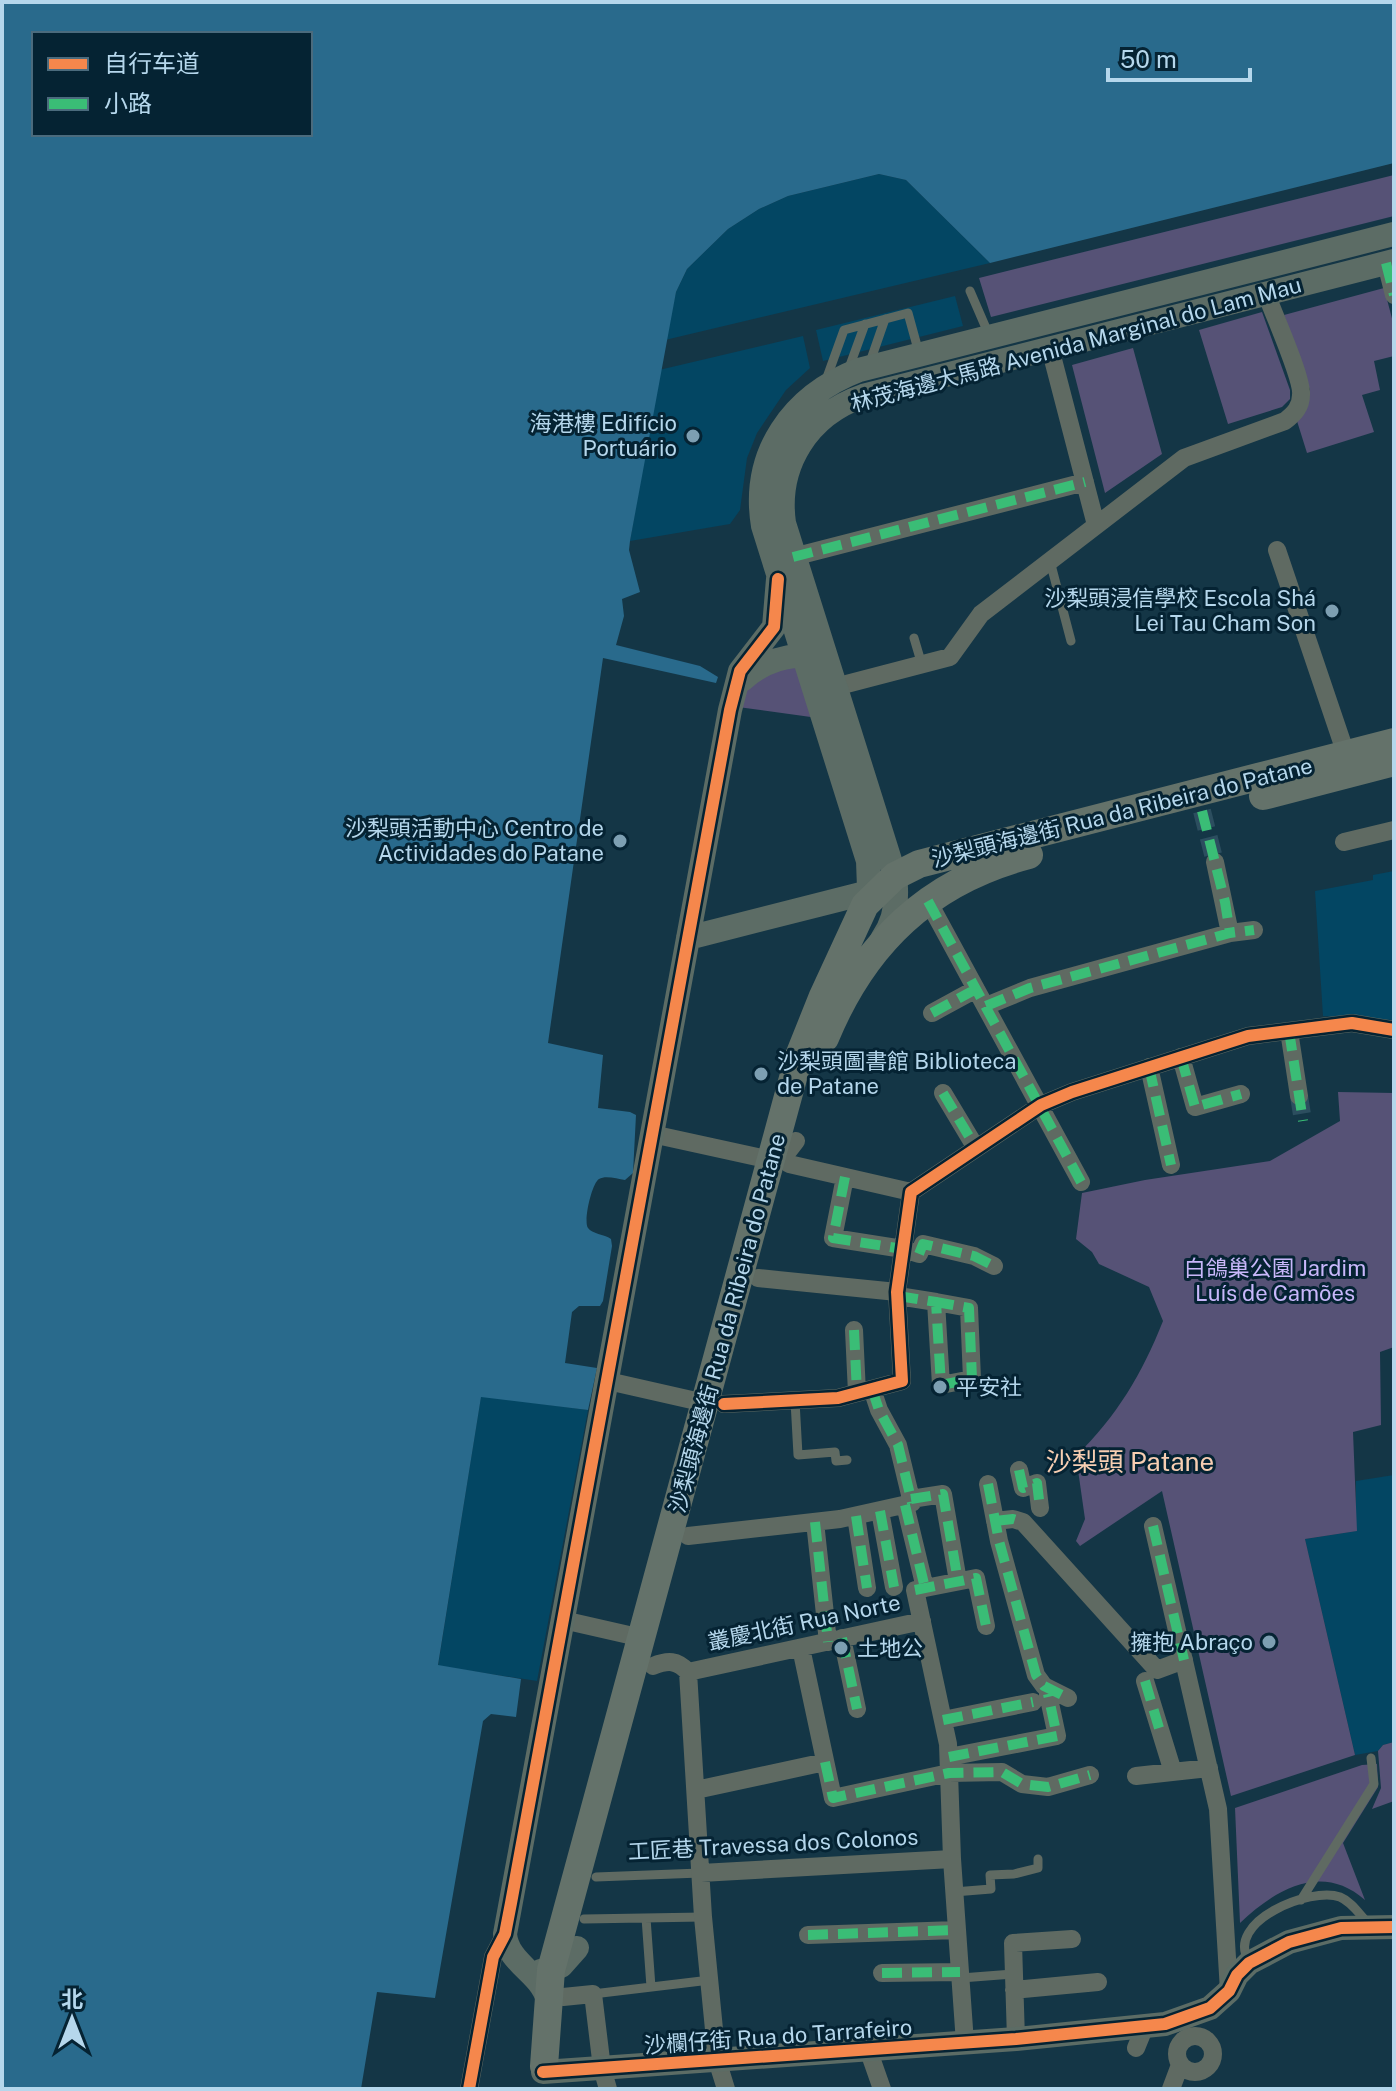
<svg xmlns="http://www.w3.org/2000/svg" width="1396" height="2091" font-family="'Public Sans','Noto Sans SC',sans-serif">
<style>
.built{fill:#034663}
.green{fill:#565276}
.water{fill:#296a8c;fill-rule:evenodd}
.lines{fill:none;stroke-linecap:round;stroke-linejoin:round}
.street-tunnel{stroke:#2c4e5f;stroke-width:18;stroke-dasharray:18 9;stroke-linecap:butt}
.lane{stroke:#5f6a62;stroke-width:9}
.street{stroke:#5f6a62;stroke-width:18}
.secondary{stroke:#5c6c65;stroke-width:24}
.primary{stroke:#64726a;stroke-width:28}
.quiet{stroke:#3abd76;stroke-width:10;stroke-dasharray:20 10;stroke-linecap:butt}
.cycleway-casing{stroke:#052333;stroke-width:17}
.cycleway{stroke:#f5874c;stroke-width:12}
.poi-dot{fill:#7d9fb2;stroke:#052333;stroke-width:3}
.labels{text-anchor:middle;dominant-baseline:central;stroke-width:6;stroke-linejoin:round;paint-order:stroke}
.street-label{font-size:22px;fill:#b5d7ec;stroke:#052333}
.poi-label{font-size:22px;fill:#b5d7ec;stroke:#052333;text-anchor:end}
.park-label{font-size:22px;fill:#c8b7fa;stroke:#052333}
.quarter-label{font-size:26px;fill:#f7ceb2;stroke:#052333}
</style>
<rect width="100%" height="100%" fill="#143646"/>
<path class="built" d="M879,174l27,6 84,83 -325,77 11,-48 11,-23 41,-40 31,-20 29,-13z
M955,296l8,30 -140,35 -7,-31z
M803,336l7,32 -24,22 -29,43 -10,25 -7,52 -10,14 -100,17 29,-171z
M1394,871v149l-71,-4 -8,-125 58,-11v-5z
M481,1396l107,14 -51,271 -99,-15z
M1394,1475v267l-11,3 -5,6 -23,4 -50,-216 51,-8v-50z"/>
<path class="green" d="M1394,175v41l-403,101 -12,-39z
M1384,288l10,38v30l-20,5 6,29 -18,5 12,37 -67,21 -10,-32 8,-10 5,-21 -26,-75z
M1262,312l28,78v9l-8,8 -54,17 -29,-94z
M1133,348l29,106 -57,39 -33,-128z
M802,662l16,56 -80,-11 9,-26z
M1338,1092l56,1v254l-14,5 1,73 -28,7 4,99 -52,8 50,216 -124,41 -69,-305 -82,55 -4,-5 9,-22 -9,-63c41,-40 66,-82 87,-135l-14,-34 -50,-23 -7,-12 -16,-13 6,-46 63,-13 125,-19 70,-40z
M1394,1742v59l-22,8 9,-21 -3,-37 5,-6z
M1377,1764l1,23 -35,56 22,57c-43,-38 -89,-11 -125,23l-5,-115 127,-43z"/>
<path class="water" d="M2,2h1392v161l-404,100 -84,-83 -27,-6 -91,22 -29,13 -31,20 -41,40 -11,23 -46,249 -1,9 11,42 -18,7 2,17 -8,29 84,21 18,11 -2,6 -113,-25 -55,385 55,12 -5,53 32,4 6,3 -3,58 -8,7c-8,-1 -19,-5 -26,-1 -7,4 -16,42 -11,49 4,6 16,6 23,11l1,7 -9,55 -3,5h-21l-7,6 -7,51 32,5 -9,42 -107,-13 -43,268 83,14 -5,38 -25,-3 -8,7 -48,277 -58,-6 -16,97h-359zM34,34h276v100h-276z"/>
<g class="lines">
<path class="street-tunnel" d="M1202,811l13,51
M1299,1096l4,25"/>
<path class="lane" d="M970,291l19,44
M869,365l16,-46
M849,368l16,-44
M826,380l18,-50 64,-17 11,40
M1050,561l21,80
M914,638l8,27
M795,1401l3,54 37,-3 1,9 11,-1
M596,1877l104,-4
M954,1892l37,-3 -1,-14 24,-1 24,-6v-9
M1301,1900l73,-116 -3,-26
M646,1918l5,69
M584,1919l119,-2
M1249,1961c-25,-39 62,-75 91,-64 12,5 19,17 28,26
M961,1978l52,-4
M593,1994l117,-14"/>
<path class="street" d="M1386,263l8,32
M1050,348l46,177
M1277,550l69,204
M793,557l292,-75
M835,687l115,-30 31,-43 203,-156 101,-37c9,-7 16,-14 16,-26 2,-16 -28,-82 -35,-102
M1344,842l50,-12
M1215,862l15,71
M928,901l153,281
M986,1006l44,-18 200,-55 24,-3
M932,1013l44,-24
M1289,1031l10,65
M1181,1057l14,50 46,-13
M1149,1067l22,98
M943,1093l33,55
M652,1134l119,26 18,-10 7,-9
M789,1164l122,28
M845,1177l-12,61 70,11 16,5 4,-10 51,12 20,10
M758,1278l139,14
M898,1296l38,6 5,83 31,-6 -3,-71 -33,-6
M854,1330l3,63
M608,1381l97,22
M724,1404l114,-6 64,-17 -5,-89 14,-100 130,-87 31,-13 176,-56 104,-13 42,7
M1019,1470l4,18 14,-5 3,25
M988,1484l11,57 37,134 8,11 24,12
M911,1499l32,-5 15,87
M905,1505l20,83
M880,1511l14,76
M856,1516l11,72
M995,1521l18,-2 10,3 134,148 27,-10
M815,1522l13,120
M1153,1526l65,283 11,182
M688,1536l152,-17 72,-16 -14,-58 -19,-35 -7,-21
M563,1620l79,18
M842,1638l15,71
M801,1648l32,150 116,-25 53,-1 20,12 26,3 42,-12
M653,1666c15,-6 24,-6 35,6
M688,1672l15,245 14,143 9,29
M688,1672l234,-51
M1145,1681l28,91
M943,1720l90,-18
M949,1757l108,-21 -9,-42
M1136,1776l73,-8
M696,1790l129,-28
M701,1873l251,-14
M808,1935l149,-5
M882,1973l78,-1
M1014,1990l84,-8
M563,1997l30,-3 9,74 6,21
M1177 2054a18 18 0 1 1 36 0a18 18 0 1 1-36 0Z
M1016,2039l-3,-96 59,-4
M965,2043l-13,-184 -4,-115 -33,-154 61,-12 10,48
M1136,2048l9,-22
M868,2049l14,40
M469,2089l24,-132 12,-23
M1171,2089l9,-24"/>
<path class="secondary" d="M742,680c22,-20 47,-26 76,-25
M865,905l4,-17 -1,-27 -105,-335c-12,-73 29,-130 96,-156l535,-136
M688,938l189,-48
M882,939c14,-19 16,-40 13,-63l-111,-353c-8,-58 24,-108 79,-127l531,-135
M541,1971l20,-5 16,-18
M549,2006c-3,-32 -41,-40 -44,-72l225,-1224 10,-39 34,-44 4,-48
M543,2072l473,-33 149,-15 45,-16 19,-17 8,-16 12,-12 40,-21 52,-14 53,-1"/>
<path class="primary" d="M1263,796l131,-34
M825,1038c39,-95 104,-157 204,-183
M544,2066l7,-96 248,-914 24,-60 42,-91 30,-29 24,-12 475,-122"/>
<path class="quiet" d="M1386,263l8,32
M793,557l292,-75
M1202,811l23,91 5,31
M928,901l153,281
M986,1006l44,-18 200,-55 24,-3
M932,1013l44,-24
M1289,1031l14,90
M1181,1057l14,50 46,-13
M1149,1067l22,98
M943,1093l33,55
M845,1177l-12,61 70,11 16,5 4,-10 51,12 20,10
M898,1296l38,6 5,83 31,-6 -3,-71 -33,-6
M854,1330l3,63
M872,1389l7,21 19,35 14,58
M1019,1470l4,18 14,-5 3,25
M988,1484l11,57 37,134 8,11 24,12
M911,1499l32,-5 15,87
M905,1505l20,83
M880,1511l14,76
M856,1516l11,72
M995,1521l18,-2 10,3
M815,1522l13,120
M1153,1526l31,134
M915,1590l61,-12 10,48
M842,1638l15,71
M1145,1681l14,47
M943,1720l90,-18
M949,1757l108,-21 -9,-42
M825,1762l8,36 116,-25 53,-1 20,12 26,3 42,-12
M808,1935l149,-5
M882,1973l78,-1"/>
<g class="cycleway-casing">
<path id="cycleway" d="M724,1404l114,-6 64,-17 -5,-89 14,-100 130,-87 31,-13 176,-56 104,-13 42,7
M543,2072l473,-33 149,-15 45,-16 19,-17 8,-16 12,-12 40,-21 52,-14 53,-1
M469,2089l24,-132 12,-23 6,-31 219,-1193 10,-39 34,-44 4,-48"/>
</g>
<use href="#cycleway" class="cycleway"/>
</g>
<g class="poi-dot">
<circle cx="693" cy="436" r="8"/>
<circle cx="1332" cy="611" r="8"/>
<circle cx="620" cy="841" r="8"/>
<circle cx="761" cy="1074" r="8"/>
<circle cx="940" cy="1387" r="8"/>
<circle cx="1269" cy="1642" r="8"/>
<circle cx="841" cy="1648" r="8"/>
</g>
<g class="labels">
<g class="street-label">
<text transform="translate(1076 344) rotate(-15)">林茂海邊大馬路 Avenida Marginal do Lam Mau</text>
<text transform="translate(1122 812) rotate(-14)">沙梨頭海邊街 Rua da Ribeira do Patane</text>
<text transform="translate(727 1323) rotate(-75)">沙梨頭海邊街 Rua da Ribeira do Patane</text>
<text transform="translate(804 1622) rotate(-12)">叢慶北街 Rua Norte</text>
<text transform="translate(773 1844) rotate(-3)">工匠巷 Travessa dos Colonos</text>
<text transform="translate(778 2036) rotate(-4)">沙欄仔街 Rua do Tarrafeiro</text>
</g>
<g class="poi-label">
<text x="677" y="423">海港樓 Edifício<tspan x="677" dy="25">Portuário</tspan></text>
<text x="1316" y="598">沙梨頭浸信學校 Escola Shá<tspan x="1316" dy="25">Lei Tau Cham Son</tspan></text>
<text x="604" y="828">沙梨頭活動中心 Centro de<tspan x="604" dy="25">Actividades do Patane</tspan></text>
<text x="777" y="1061" text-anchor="start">沙梨頭圖書館 Biblioteca<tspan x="777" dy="25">de Patane</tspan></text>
<text x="956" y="1387" text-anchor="start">平安社</text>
<text x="1253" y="1642">擁抱 Abraço</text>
<text x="857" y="1648" text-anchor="start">土地公</text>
</g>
<g class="park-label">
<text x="1275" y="1268">白鴿巢公園 Jardim<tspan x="1275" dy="25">Luís de Camões</tspan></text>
</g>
<g class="quarter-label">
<text x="1130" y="1461">沙梨頭 Patane</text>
</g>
</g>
<rect width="1396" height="2091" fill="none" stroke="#b5d7ec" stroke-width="8"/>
<rect x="32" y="32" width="280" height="104" fill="#052333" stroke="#4b6b7d" stroke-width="2"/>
<rect x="48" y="58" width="40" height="12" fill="#f5874c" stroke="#4b6b7d" stroke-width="2"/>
<text x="104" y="72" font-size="24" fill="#b5d7ec">自行车道</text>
<rect x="48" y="98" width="40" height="12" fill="#3abd76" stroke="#4b6b7d" stroke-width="2"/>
<text x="104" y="112" font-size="24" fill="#b5d7ec">小路</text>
<g transform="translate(72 2019)" stroke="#052333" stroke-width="6" paint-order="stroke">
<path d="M0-6L14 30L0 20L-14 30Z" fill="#b5d7ec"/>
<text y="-12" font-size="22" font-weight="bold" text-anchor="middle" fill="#b5d7ec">北</text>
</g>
<path d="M1108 68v12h142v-12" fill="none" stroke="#b5d7ec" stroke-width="4"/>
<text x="1120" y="68" font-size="24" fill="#b5d7ec" stroke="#052333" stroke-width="6" paint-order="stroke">50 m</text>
</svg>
